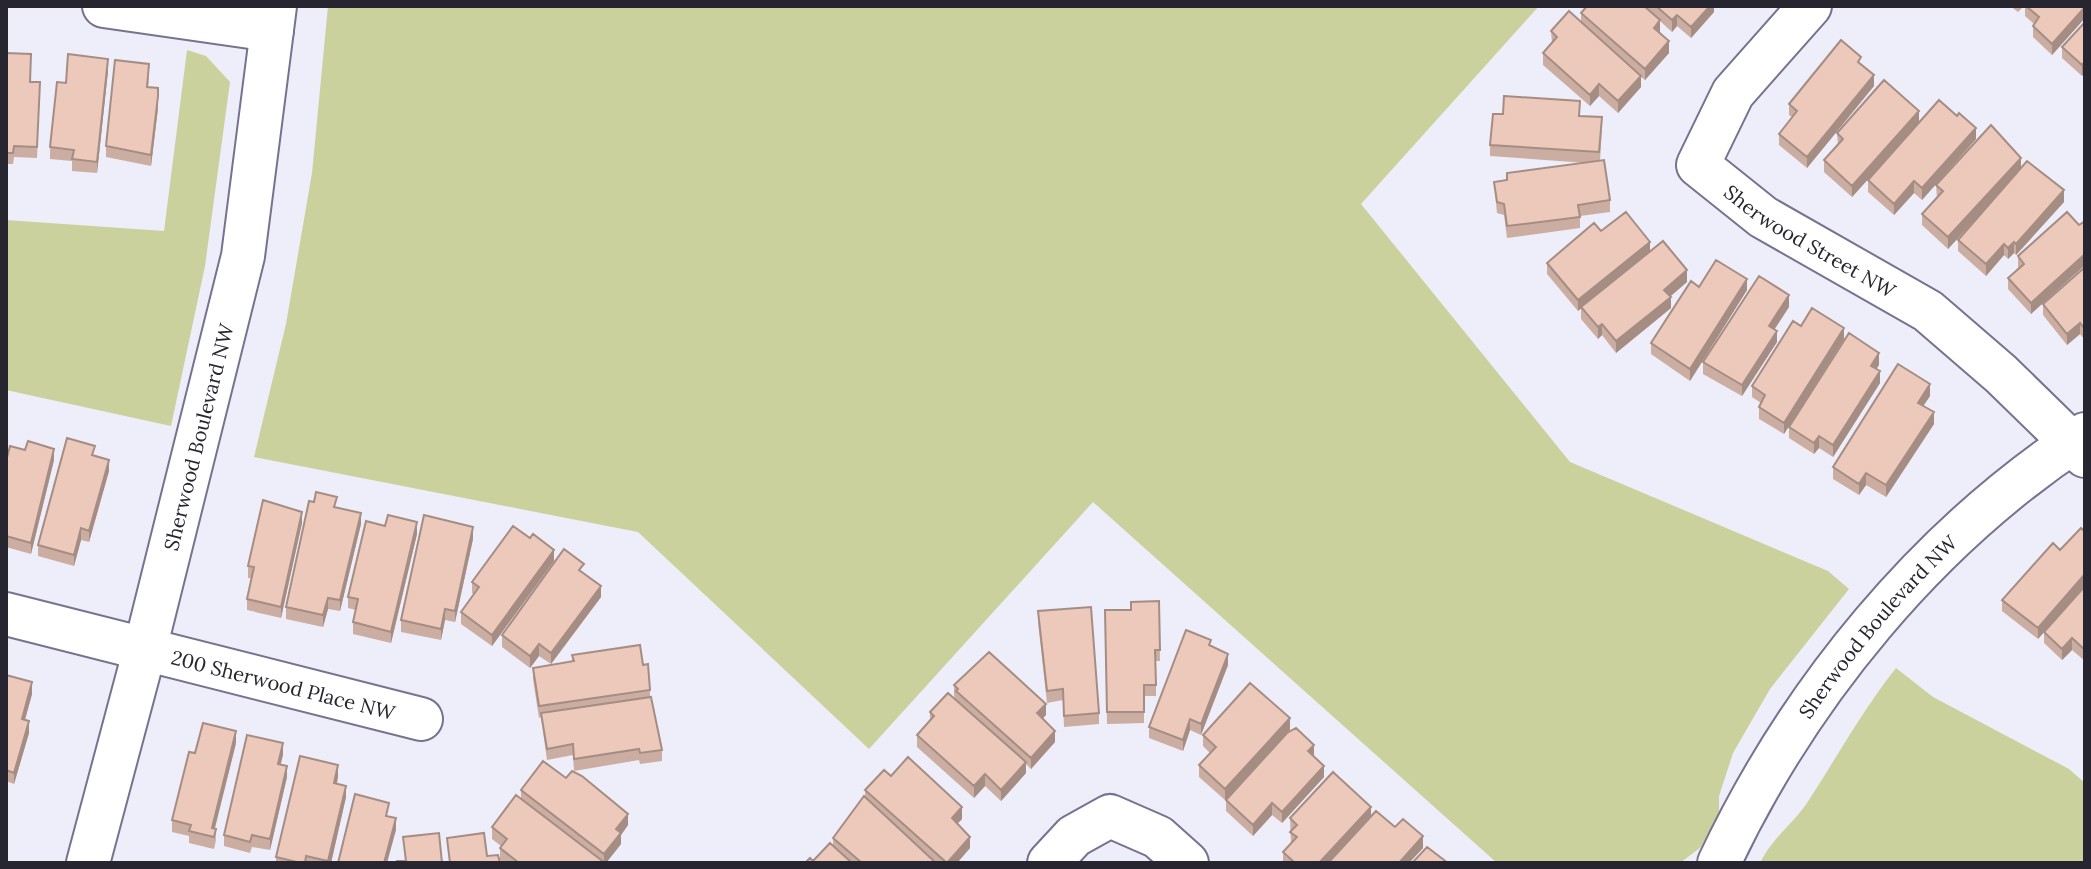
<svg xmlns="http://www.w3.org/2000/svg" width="2091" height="869" font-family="Lora,serif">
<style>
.green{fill:#cbd19d}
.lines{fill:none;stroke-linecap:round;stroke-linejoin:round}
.minor-casing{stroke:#76728f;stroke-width:46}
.minor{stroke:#fff;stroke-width:42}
.wall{fill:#cbada1}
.shaded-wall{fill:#a58d83}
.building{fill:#ecc9bb;stroke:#a58d83;stroke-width:2}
.labels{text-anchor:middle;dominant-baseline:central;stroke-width:6;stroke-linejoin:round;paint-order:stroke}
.street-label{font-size:20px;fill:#262530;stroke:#eeedfa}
</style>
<rect width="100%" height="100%" fill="#eeedfa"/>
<path class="green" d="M328,6h1211l-178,198 209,258 258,109 21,18 -79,100 -37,64 -14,43v16l-18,35 -21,16h-183l-404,-361 -224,247 -231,-217 -384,-75 32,-133 26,-151z
M187,50l19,6 24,26 -25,184 -34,160 -165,-36v-170l158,11z
M1896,668l37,29 136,72 16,14v80h-325c14,-28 33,-38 49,-63 29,-45 54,-90 87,-132z"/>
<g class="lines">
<g class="minor-casing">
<g id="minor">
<path d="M104,6l168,24"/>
<path id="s1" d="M1810,6l-77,87 -35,72 65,52 165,94 73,63 84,82"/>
<path id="s2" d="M6,614l415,105"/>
<path id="s3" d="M88,863l57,-214 98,-393 32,-250"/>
<path d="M1049,863l25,-27 36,-20 48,21 29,26"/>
<path id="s4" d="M1719,863c80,-170 208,-326 366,-429"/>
</g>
</g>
<use href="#minor" class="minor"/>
</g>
<path class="wall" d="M1587,6h127v6l-23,26 -14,-12 -5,6 -12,-11 -1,12 10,20 -24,27 -4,-3v10l-23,26 -19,-17 -9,10 -47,-41v-12l9,-10 -1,-12 30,-9v-9z
M2010,6h14l-6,6z
M2025,6h60v12l-33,37 -19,-18v-11l1,-2 -9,-8z
M2085,22v50l-3,4 -20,-18v-11z
M6,53l24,29h10l-3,76 -23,-1 -1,7h-7z
M1861,65l13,21 -67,82 -28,-23v-11l13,-17 -3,-2v-11z
M108,71l-11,102 -25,-2v-10l-22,-2v-12l16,-64z
M149,75l-1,13 10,20 -7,58 -45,-9v-11z
M1580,116l22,12 -2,33 10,39v12l-30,4v12l-73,10 -3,-23 -7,-2 -3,-31 93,-19 -97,-7v-11z
M1919,122l57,17 -54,61 -8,-7 -20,22 -26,-23v-12l22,-25 -38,42 -28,-25v-12l14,-15 -1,-12z
M2021,168l43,34 -48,53 -2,-2 -6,6 -4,-4 -18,21 -28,-25v-11l29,-33 -39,42 -26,-24v-11l15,-16 -1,-13z
M2085,221v44l-54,49 -23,-25v-11l10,-10v-12l61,-31z
M1601,231l49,20 37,31 -17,14 1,12 -55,45 -14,-18 -4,4 -17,-20v-11l-3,3 -31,-37v-11z
M2085,267v73l-5,-6 -13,11 -24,-30v-11z
M1699,287l48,3 -57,91 -39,-27v-11z
M1789,307l-14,22 2,13 -35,54 -39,-22v-12z
M1801,326l43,13 -60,95 -25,-15v-12l2,-4 -9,-6v-11z
M1879,365l-3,4 4,14 -47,74 -14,-9 -5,6 -25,-16v-11z
M1930,396l-7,10 11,18 -48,73 -20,-12 -7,10 -26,-16v-12z
M95,456l14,15 -20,71 -8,-2 -7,26 -36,-10v-11z
M54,460l-23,94 -25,-7v-86z
M337,508l24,16 -21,87 -12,-2 -5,18 -37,-8v-12z
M302,523l-21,95 -34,-8v-11l4,-21h-3v-12z
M417,534l-26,109 -38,-9v-12l3,-12 -8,-2v-11z
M473,539l-18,83 -10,-2 -4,20 -40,-8v-12z
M554,561l-62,85 -31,-22v-12l13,-18 -2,-1v-11z
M584,574l17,23 -50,67 -12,-8 -9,12 -28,-21v-12z
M2085,586v75l-13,-11 -10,10 -18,-17v-11l-6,7 -36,-28v-11z
M1159,601l1,60h-4v35h-12v27l-37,1 -2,-114h26z
M1038,611l61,102v11l-35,3 -1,-27 -16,3 -9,-81z
M1211,646l17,19 -27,70 -11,-5 -7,21 -34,-13v-11z
M572,655l71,10 7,25v7l12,53v11l-22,3 -1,-4 -65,11 -1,-16 -26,5 -6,-43 -2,1 -6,-39v-11l39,-6z
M6,675l26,19 -7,26 4,13 -15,51 -8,-3z
M954,685l92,30 -3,3 12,24 -24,27 -5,-5v9l-25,28 -16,-15 -11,12 -57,-51v-12l13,-14v-9l26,-12 -2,-4z
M1290,730l-65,70 -26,-23v-12l11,-12 -7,-7v-11z
M236,743l-21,85 1,12 -2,9 -25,-6v-7l-17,-4v-12z
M283,755l-3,9 7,13 -17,73 -18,-3 -2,6 -26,-7v-11z
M1314,757l10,20 -42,46 -10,-8 -19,21 -27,-25v-11z
M891,776l71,43 -5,5 13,24 -13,15h-152l8,-2 20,-15v-8l32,-41v-7z
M338,777l-1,7 9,13 -15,66h-55v-6z
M521,790l107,35 -7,10v9l-15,19h-102l-4,-3v-12l1,-2 -9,-7v-12l29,-28z
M1371,816l24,11 28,21 -14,15h-126v-11l8,-8 -1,-26z"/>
<path class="shaded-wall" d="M1710,6h4v6l-23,26v-11z
M2085,7v11l-33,37v-11z
M1677,15v11l-5,6v-12z
M1660,20v12l-6,8v-12z
M1669,41v12l-24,27v-11z
M108,59v12l-11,102v-11z
M2085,61v11l-3,4v-11z
M1874,75v11l-67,82v-11z
M1641,76v11l-23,26v-12z
M1599,84v12l-9,10v-11z
M158,96v12l-7,58v-11z
M1919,111v12l-67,74v-11z
M1976,128v11l-54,61v-12z
M2021,158v11l-73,80v-12z
M1914,181v12l-20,22v-11z
M2064,190v12l-48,53v-11z
M1650,242v11l-72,58v-11z
M2014,242v11l-6,6v-11z
M2004,244v11l-18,21v-12z
M2085,254v11l-54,49v-11z
M1687,270v12l-23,20v-12z
M1747,279v11l-57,91v-12z
M1789,295v12l-20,30v-11z
M1671,297v11l-55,45v-12z
M2080,323v11l-13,11v-11z
M1602,324v11l-4,4v-12z
M1844,328v11l-60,95v-11z
M1777,331v11l-35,54v-11z
M1879,353v12l-8,12v-11z
M1880,371v12l-47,74v-12z
M1930,384v12l-12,18v-11z
M1934,412v12l-48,73v-12z
M1819,436v12l-5,6v-11z
M54,449v11l-23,94v-11z
M109,460v11l-20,71v-11z
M1866,473v12l-7,10v-11z
M302,512v11l-21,95v-11z
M361,513v11l-21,87v-11z
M417,522v12l-26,109v-11z
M473,527v12l-18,83v-11z
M81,528v12l-7,26v-11z
M554,550v11l-62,85v-11z
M2085,574v11l-47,54v-11z
M601,586v11l-50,67v-11z
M328,598v11l-5,18v-12z
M445,609v11l-4,20v-11z
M2072,638v12l-10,10v-11z
M539,644v12l-9,12v-12z
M1228,654v11l-27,70v-11z
M32,682v12l-10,36v-11z
M1046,704v11l-9,9v-11z
M1290,718v12l-65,70v-11z
M1190,719v11l-7,21v-11z
M29,721v12l-15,51v-11z
M236,731v12l-24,96v-11z
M1055,731v11l-24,27v-11z
M283,743v12l-5,20v-11z
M1314,745v11l-6,-5z
M1026,762v11l-25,28v-11z
M338,765v12l-4,17v-11z
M287,766v11l-17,73v-11z
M1324,766v11l-42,46v-11z
M985,774v12l-11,12v-12z
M346,786v11l-15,66h-3z
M1272,803v12l-19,21v-11z
M962,807v12l-10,10v-11z
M1371,807v11l-41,45h-11z
M628,814v11l-7,10v9l-15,19h-2v-9l12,-25z
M396,818v12l-9,33h-3z
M1423,836v12l-14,15h-10z
M970,837v11l-13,15h-10z"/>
<path class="building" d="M1587,6h57l16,14 -6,8 15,13 -24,28 -64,-56z
M1656,6h54l-19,21 -14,-12 -5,5z
M2026,6h59v1l-33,37 -19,-18 6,-9z
M1569,11l72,65 -23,25 -19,-17 -9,11 -47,-42 14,-16 -6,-6z
M2085,22v39l-3,4 -20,-18z
M1841,40l20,17 -3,5 16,13 -67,82 -28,-23 18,-23 -8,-7z
M6,53l25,1 -1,28h10l-3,65 -23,-1 -1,7h-7z
M68,54l40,5 -11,103 -25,-3 2,-9 -24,-3 7,-65 9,1z
M115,60l34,4 -2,23 11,1v8l-7,59 -45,-9z
M1884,80l35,31 -67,75 -28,-26 19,-21 -6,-6z
M1504,96l76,5 -1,15 23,1 -3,35 -109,-7 3,-31h10z
M1939,100l18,16 2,-3 17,15 -54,60 -8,-7 -20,23 -26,-24z
M1991,125l30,33 -73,79 -26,-23 21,-23 -7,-6z
M1604,160l6,40 -32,5 2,12 -73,9 -3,-22 -7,-2 -3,-20 13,-2v-7z
M2027,161l37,29 -48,54 -2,-2 -6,6 -4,-4 -18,20 -28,-24z
M1626,212l24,30 -72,58 -31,-37 47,-40 7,8z
M2067,212l12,13 6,-4v33l-54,49 -23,-25 16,-14 -6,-8z
M1663,241l24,29 -23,20 7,7 -55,44 -14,-17 -4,3 -17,-20z
M1716,260l31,19 -57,90 -39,-26 40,-62 8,6z
M2085,267v62l-5,-6 -13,11 -24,-30z
M1759,276l30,19 -20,31 8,5 -35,54 -39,-23z
M1812,308l32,20 -60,95 -25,-16 6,-12 -13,-9 41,-65 8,5z
M1849,333l30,20 -8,13 9,5 -47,74 -14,-9 -5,7 -25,-16z
M1898,364l32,20 -12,19 16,9 -48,73 -20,-12 -7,11 -26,-17z
M67,438l28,8 -3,9 17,5 -20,71 -8,-3 -7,27 -36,-10z
M28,441l26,8 -23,94 -25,-7v-75l4,-15 15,4z
M316,492l21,5 -3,10 27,6 -21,87 -12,-2 -5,17 -37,-8 23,-106 5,1z
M263,500l39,12 -21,95 -34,-8 7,-32 -6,-1z
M388,515l29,7 -26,110 -38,-10 5,-23 -10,-2 18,-76 19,5z
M424,515l49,12 -18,84 -10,-2 -4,20 -40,-9z
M513,526l17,12 3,-4 21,16 -62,85 -31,-23 18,-25 -7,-5z
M2081,528l4,4v42l-47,54 -36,-28 51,-57 7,7z
M564,549l20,15 -5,6 22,16 -50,67 -12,-9 -9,12 -28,-21z
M2085,586v64l-13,-12 -10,11 -18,-17z
M1159,601l1,49h-5l1,35h-12v27h-37l-2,-102h26v-8z
M1091,607l8,106 -35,3 -1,-27 -16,2 -9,-80z
M1186,630l25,10 -2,5 19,9 -27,70 -11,-5 -7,21 -34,-13z
M640,645l3,20 5,-1 2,26 -111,16 -6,-38 41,-7 -2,-6z
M989,652l57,52 -9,9 18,18 -24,27 -75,-67 2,-2 -4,-4z
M6,675l26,7 -10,37 7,2 -15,52 -8,-3z
M1250,683l40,35 -65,71 -26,-24 17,-18 -13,-12z
M948,693l78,69 -25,28 -16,-16 -11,12 -57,-51 17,-19 -4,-4z
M651,697l11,53 -22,3 -1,-4 -65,10 -1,-15 -26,5 -6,-36z
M203,723l33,8 -24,97 4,1 -2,8 -25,-6 2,-6 -19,-5 17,-68 6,1z
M1296,728l18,17 -6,6 16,15 -42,46 -10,-9 -19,22 -27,-25 61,-67z
M247,735l36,8 -5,21 9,2 -17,73 -18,-4 -2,7 -26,-7z
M300,756l38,9 -4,18 12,3 -18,75 -22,-5 -1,7h-4l-25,-6z
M908,757l54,50 -10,11 18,19 -23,26 -82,-73 19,-20 7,6z
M543,761l23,17 6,-7 10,5 46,38 -12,15 5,4 -17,21 -83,-64z
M1333,772l38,35 -52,56h-24l-12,-11 14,-15 -7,-5 7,-7 -7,-7z
M355,794l34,9 -3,13 10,2 -12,45h-46z
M516,795l89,68h-86l-19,-15 7,-9 -15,-12z
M864,796l72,67h-74l-29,-25z
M1376,811l19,16 8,-8 20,17 -24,27h-71z
M439,833l3,30h-45v-2h9l-3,-24z
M484,833l3,23 11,-1 2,8h-50l-3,-25z
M830,843l22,20h-47l5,-5 3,3z
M1427,847l21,16h-36z"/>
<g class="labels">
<g class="street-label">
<text stroke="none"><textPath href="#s1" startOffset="332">Sherwood Street NW</textPath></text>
<text stroke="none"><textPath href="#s3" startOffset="440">Sherwood Boulevard NW</textPath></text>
<text stroke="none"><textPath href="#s4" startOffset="286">Sherwood Boulevard NW</textPath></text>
<text stroke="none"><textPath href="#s2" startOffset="286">200 Sherwood Place NW</textPath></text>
</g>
</g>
<rect width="2091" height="869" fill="none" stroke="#262530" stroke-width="16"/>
</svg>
